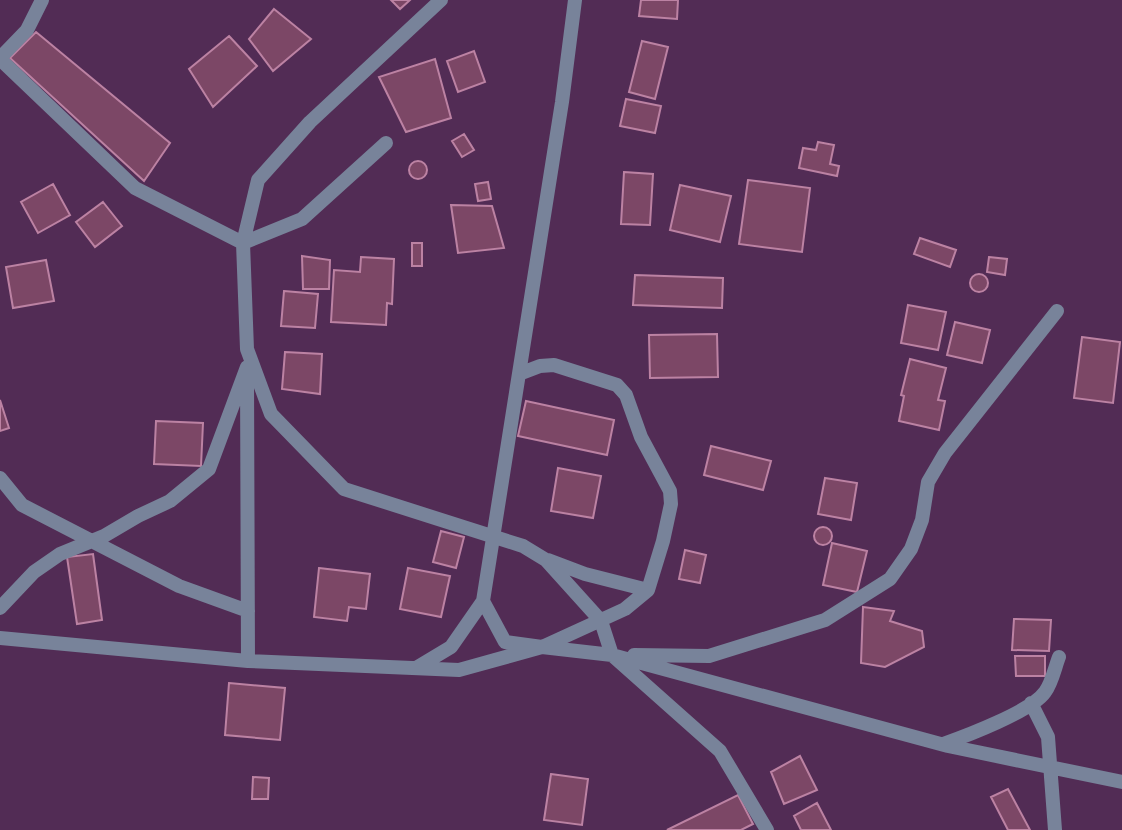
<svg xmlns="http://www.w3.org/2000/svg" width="1122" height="830" font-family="'Alegreya Sans',sans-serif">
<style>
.building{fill:#7c4766;stroke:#bc82a3;stroke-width:2}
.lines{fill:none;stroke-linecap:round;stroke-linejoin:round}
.minor{stroke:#78839a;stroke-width:14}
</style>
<rect width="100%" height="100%" fill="#522c55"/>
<path class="building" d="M391,0h19l-10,9z
M641,0h37l-1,19 -38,-3z
M274,9l37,30 -38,32 -24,-32z
M36,32l134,111 -26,38 -134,-123z
M229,36l28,30 -44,41 -24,-38z
M642,41l26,6 -13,52 -26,-7z
M474,51l11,31 -27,10 -11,-31z
M435,59l16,59 -45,14 -27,-55z
M626,99l35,7 -6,27 -35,-7z
M464,134l10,16 -12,7 -10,-16z
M818,142l16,3 -4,19 9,2 -2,10 -38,-8 4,-20 13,2z
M409 170a9 9 0 1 1 18 0a9 9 0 1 1-18 0Z
M624,172l29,2 -3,51 -29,-1z
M748,180l62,8 -8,64 -63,-8z
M488,182l3,17 -13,2 -3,-17z
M53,184l17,31 -32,18 -17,-31z
M680,185l51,11 -11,46 -50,-12z
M103,202l19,24 -27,21 -19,-25z
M451,205l41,1 12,42 -46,5z
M920,238l36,12 -6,17 -36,-13z
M412,243h10v23h-10z
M302,256l28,4 -1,29h-26z
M361,257l33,2 -2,45 -5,-1 -1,22 -55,-3 3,-52 26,2z
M989,257l18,2 -2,16 -18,-3z
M46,260l8,41 -41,7 -7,-41z
M970 283a9 9 0 1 1 18 0a9 9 0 1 1-18 0Z
M635,275l88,3 -1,30 -89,-3z
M284,291l34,3 -3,34 -34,-2z
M908,305l38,7 -8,38 -37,-7z
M955,322l35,8 -8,33 -35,-8z
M717,334l1,43 -68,1 -1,-43z
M1082,337l38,5 -7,61 -39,-5z
M285,352l37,2 -2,40 -38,-5z
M910,359l36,9 -8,32 7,1 -6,29 -40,-9 5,-25 -3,-1z
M0,400l9,28 -9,3z
M526,401l88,19 -7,35 -89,-19z
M156,421l47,2 -2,43 -47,-2z
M711,446l60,15 -8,29 -59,-15z
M558,468l43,8 -8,42 -42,-7z
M825,478l32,5 -6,37 -33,-6z
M814 536a9 9 0 1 1 18 0a9 9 0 1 1-18 0Z
M441,531l23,6 -8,31 -23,-6z
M832,543l35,8 -10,41 -34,-7z
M685,550l21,5 -6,28 -21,-4z
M93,554l9,66 -25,4 -10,-67z
M319,568l51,6 -4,35 -17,-2 -2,14 -33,-4z
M408,568l42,8 -9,41 -41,-8z
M863,607l31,4 -4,10 32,10 2,16 -39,20 -24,-4z
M1014,619l37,1 -2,31 -37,-1z
M1015,656h30v20h-29z
M229,683l56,5 -5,52 -55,-5z
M800,756l17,34 -33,14 -13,-32z
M551,774l37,5 -6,46 -38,-5z
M253,777l16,1 -1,21h-16z
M1008,789l22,41h-22l-17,-33z
M738,795l15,29 -12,6h-74z
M817,803l14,27h-30l-7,-14z"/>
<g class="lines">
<path class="minor" d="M441,0l-131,122 -52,58 -15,63 4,106 24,65 73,75 179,57 23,14 55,61 11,34 108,96 47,79
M0,58l27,-28 15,-30
M0,59l135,129 108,55 59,-24 84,-76
M519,374l21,-8 14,-1 63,20 9,10 15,42 29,54 1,13 -8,37 -15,49 -23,19 -83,38 -37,-5 -22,-41 79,-499 13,-102
M247,375l1,286
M0,478l22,27 157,81 69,25
M548,560l37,14 63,16
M0,608l34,-36 26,-18 44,-18 34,-20 32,-15 39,-32 38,-102
M0,638l248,23 211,9 83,-23 70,8 336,91 174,36
M634,655l75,1 116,-36 65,-41 21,-30 11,-29 6,-38 17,-29 112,-142
M416,668l35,-21 32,-46
M1031,703l17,34 7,93
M943,744c23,-8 89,-33 102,-52 7,-9 10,-25 14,-35"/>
</g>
</svg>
